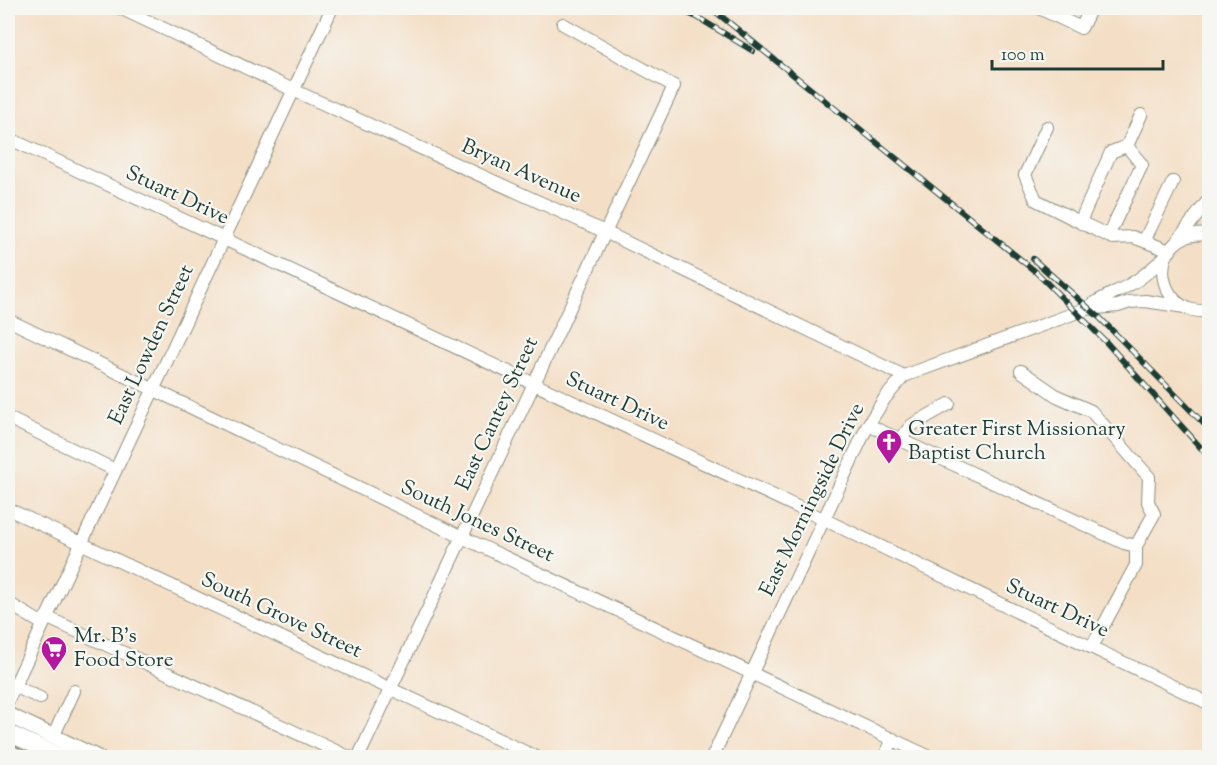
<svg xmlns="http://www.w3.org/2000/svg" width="1217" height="765" font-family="'Sorts Mill Goudy',serif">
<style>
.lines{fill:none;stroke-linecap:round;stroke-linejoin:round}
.minor-casing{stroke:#8a8e7d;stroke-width:14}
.major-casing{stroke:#8a8e7d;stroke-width:17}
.highway-casing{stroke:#8a8e7d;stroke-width:19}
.minor{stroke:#fff;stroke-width:12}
.major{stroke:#fff;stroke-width:15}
.highway{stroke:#fff;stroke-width:16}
.rail-casing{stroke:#1f3d34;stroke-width:6}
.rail{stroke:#f6f6f2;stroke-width:4;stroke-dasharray:11;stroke-linecap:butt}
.labels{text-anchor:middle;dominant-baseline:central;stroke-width:4.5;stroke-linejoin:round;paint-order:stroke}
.street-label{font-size:21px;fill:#1f3d34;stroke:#f6f6f2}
.poi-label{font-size:21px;fill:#1f3d34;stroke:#f6f6f2;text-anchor:start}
</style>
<rect width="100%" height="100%" fill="#f6f6f2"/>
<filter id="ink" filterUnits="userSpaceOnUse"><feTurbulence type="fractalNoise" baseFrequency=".0167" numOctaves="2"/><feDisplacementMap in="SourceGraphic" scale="12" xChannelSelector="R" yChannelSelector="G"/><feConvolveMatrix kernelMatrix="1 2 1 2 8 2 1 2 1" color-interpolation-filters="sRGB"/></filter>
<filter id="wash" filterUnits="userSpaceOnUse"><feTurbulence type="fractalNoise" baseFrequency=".008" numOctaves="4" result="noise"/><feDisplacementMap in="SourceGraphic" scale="24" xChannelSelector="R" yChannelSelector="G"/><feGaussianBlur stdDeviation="1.35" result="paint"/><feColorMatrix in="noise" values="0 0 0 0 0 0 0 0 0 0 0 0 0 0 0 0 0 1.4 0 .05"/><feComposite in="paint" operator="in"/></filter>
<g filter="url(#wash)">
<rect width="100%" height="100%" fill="#f4dfc6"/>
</g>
<g filter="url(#ink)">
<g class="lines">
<g class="minor-casing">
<path id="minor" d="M120,8l173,82 312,142 299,144
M1039,8l42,20 10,-20
M1047,127l-22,48 11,25 44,22
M8,138l815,381 387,185
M1127,146l14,-31
M1210,235c-11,-1 -23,-1 -32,6 -24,19 -17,55 8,67 8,4 16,3 24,3
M1108,236l34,-71 -15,-19 -16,6 -31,70 33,16 20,-1 37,14
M1178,240l32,-42
M1144,241l29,-59
M1087,308c14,-10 28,-15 42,-23 14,-7 26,-19 38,-30
M8,320l454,217 470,221
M1021,371l36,25 34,15 58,66 -1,25 6,12 -18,32v19l-44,82
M8,418l107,52
M868,425l256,118 12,3
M899,440l13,-15 37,-21
M8,509l530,249
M8,603l35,21
M46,617l305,141
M14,686l26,12
M8,700l324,-692
M53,737l21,-46
M358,758l316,-672 -111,-62
M712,758l156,-333 17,-27 19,-22 182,-67 32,-3 12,-4 15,-1 40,6
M884,758l9,-19"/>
</g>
<g class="major-casing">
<path id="major" d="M8,715l90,43"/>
</g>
<g class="highway-casing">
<path id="highway" d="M8,733l55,25"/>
</g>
<use href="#minor" class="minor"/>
<use href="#major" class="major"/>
<use href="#highway" class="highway"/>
<g class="rail-casing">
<path id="rail" d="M675,8l22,9 56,34
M711,8l325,264 70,70 104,116
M1033,259l67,59 110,112"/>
</g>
<use href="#rail" class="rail"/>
</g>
</g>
<defs>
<g id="church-pin" transform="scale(1.35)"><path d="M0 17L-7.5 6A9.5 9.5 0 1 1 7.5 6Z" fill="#b5179e" stroke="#f6f6f2"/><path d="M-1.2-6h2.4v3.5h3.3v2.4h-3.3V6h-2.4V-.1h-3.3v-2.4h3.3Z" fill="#fff"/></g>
<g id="supermarket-pin" transform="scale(1.35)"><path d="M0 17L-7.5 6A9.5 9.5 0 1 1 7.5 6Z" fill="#b5179e" stroke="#f6f6f2"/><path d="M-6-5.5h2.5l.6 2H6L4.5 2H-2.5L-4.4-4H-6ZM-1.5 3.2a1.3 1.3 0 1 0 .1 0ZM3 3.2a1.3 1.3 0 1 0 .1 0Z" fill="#fff"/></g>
</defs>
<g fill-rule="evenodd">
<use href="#church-pin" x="889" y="442"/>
<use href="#supermarket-pin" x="54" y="649"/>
</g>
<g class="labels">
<g class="street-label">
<text transform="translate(521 172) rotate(24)">Bryan Avenue</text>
<text transform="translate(177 196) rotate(25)">Stuart Drive</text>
<text transform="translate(152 345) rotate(-65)">East Lowden Street</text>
<text transform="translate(617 402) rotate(25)">Stuart Drive</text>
<text transform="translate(498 414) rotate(-65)">East Cantey Street</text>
<text transform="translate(813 500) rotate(-64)">East Morningside Drive</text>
<text transform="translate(477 522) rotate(25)">South Jones Street</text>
<text transform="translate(1057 609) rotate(25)">Stuart Drive</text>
<text transform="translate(281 616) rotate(25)">South Grove Street</text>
</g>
<g class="poi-label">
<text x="908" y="430">Greater First Missionary<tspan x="908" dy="24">Baptist Church</tspan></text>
<text x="74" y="637">Mr. B's<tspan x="74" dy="24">Food Store</tspan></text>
</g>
</g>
<rect width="1217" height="765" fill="none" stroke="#f6f6f2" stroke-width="30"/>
<path d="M992 60v9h171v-9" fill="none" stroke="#1f3d34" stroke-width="3"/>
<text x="1001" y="60" font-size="18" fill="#1f3d34" stroke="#f6f6f2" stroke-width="4.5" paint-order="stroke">100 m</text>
</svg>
